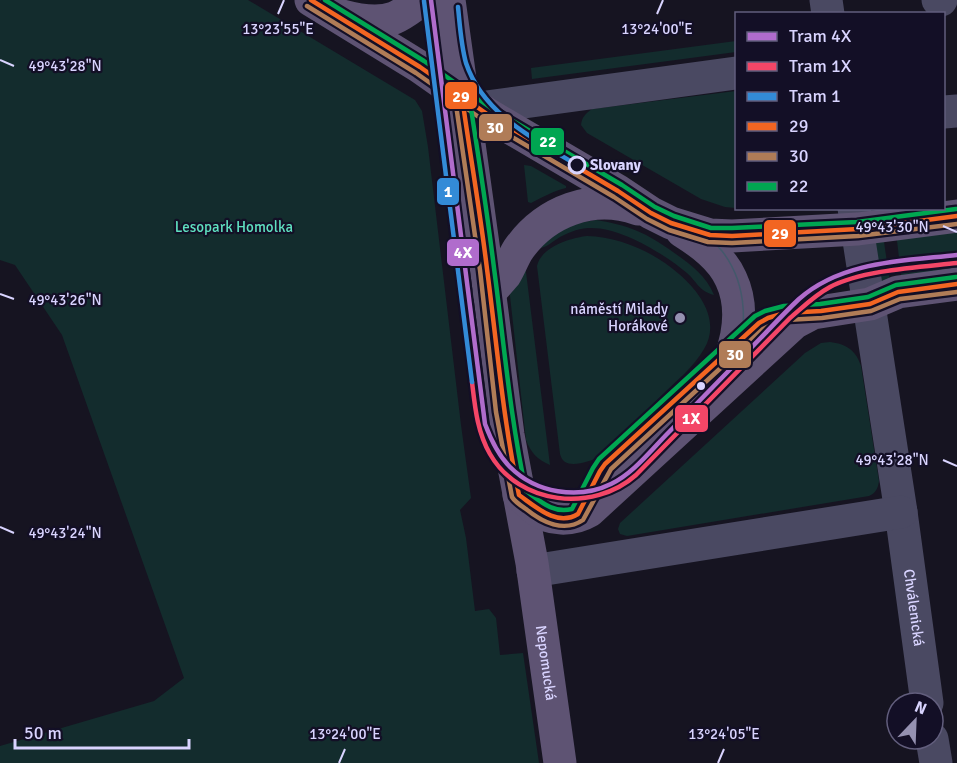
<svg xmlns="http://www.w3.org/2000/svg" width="957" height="763" font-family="Signika,sans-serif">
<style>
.green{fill:#132c2d}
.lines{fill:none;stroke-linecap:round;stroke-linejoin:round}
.minor{stroke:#4a4962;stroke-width:33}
.major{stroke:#5e5373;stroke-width:33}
.tram{stroke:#43596b;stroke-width:1.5}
.bus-1-casing{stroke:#130f26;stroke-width:9}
.bus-2-casing{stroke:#130f26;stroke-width:9}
.bus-3-casing{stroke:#130f26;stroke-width:9}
.bus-1{stroke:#f26522;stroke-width:4.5}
.bus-2{stroke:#b07c57;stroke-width:4.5}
.bus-3{stroke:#00a651;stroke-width:4.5}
.tram-1-casing{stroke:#130f26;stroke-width:9}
.tram-2-casing{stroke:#130f26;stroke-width:9}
.tram-3-casing{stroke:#130f26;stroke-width:9}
.tram-1{stroke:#b06ccc;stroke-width:4.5}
.tram-2{stroke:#f34667;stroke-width:4.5}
.tram-3{stroke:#338bd7;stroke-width:4.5}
.ticks{fill:none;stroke:#d9d4ff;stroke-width:2}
.stop-dot{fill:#130f26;stroke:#d9d4ff;stroke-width:3}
.poi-dot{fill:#9591b1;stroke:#130f26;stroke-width:2}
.bus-dot{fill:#d9d4ff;stroke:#130f26;stroke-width:2}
.labels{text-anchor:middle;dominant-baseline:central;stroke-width:4.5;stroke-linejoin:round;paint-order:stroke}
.stop-label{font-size:15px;font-weight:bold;fill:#d9d4ff;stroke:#130f26;text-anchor:start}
.park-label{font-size:15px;fill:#5fe0c0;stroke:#130f26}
.poi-label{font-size:15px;fill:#d9d4ff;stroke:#130f26;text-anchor:end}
.street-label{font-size:15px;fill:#d9d4ff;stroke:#130f26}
.ticks-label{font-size:15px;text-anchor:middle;fill:#d9d4ff;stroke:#130f26;stroke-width:4.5;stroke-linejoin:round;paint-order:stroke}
.line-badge{stroke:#130f26;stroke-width:2}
.badge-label{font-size:16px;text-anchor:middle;font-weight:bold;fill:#fff}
</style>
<rect width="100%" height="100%" fill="#161421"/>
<path class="green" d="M0,0h248l167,100 7,11 6,36 33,278 10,73 -11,12 6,28 9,73 14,-2 7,9 4,37 23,-2 16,110h-539v-17l154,-45 30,-23 -122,-343 -47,-70 -15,-5z
M736,41v11l-204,27 -1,-11z
M736,91v117l-11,-1 -24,-8 -114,-66 -6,-8c1,-8 4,-11 11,-16z
M524,165l7,1 35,20v2c-13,3 -23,9 -35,15l-3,-1z
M596,220c32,5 51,13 77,32 17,12 33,23 41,43 -15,-4 -17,-13 -27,-22 -24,-20 -68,-47 -99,-45 -11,1 -22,5 -31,11 -6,4 -12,9 -20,10l6,-11 34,-15z
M957,224v52l-55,7 -6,-51z
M883,235l7,48 -7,-2 -7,-5 -5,-30z
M587,236c33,1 67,16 92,38 21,18 42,47 25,75 -10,18 -28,32 -43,47 -21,21 -42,41 -62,61 -8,4 -26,10 -34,5 -3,-2 -4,-5 -5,-8l-23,-188c4,-19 33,-28 50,-30z
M524,256l26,209c-13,-6 -19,-12 -24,-25l-17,-153z
M830,342c16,2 26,8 31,24l18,115c-1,7 -3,12 -10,15l-242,40 -7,-2 -2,-5 2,-6 185,-170 16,-10z"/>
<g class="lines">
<g class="minor">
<path d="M826,0l2,14"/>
<path d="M938,0h3"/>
<path d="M479,108l257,-35"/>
<path d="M944,112l13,-1"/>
<path id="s1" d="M854,208l47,304 26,191"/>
<path d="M533,571l368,-59"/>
<path d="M932,739l4,24"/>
</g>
<g class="major">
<path d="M311,0l109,67 67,47 131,77 33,22 20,10 39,12 22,1 126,-7 99,-13"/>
<path id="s2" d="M449,0l37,266 22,169 24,128 28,200"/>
<path d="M342,16c15,4 36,8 52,2 10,-4 19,-12 28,-18"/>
<path d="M682,231c19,12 40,27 49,48 17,36 3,78 -15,110"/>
<path d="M489,293c5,-6 11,-12 16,-18 5,-8 8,-17 13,-25 27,-39 75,-57 120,-41"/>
<path d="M519,495c6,4 10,8 15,13 16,13 38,13 55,3l205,-188 19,-10 57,-9 28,-12 59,-8"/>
</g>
<path class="tram" d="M690,224c12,8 23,16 32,27 25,32 29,82 7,117 -4,7 -10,12 -15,18"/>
<g class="bus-1-casing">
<path id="bus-1" d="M311,0l109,67 67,47 131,77 33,22 20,10 39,12 22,1 126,-7 99,-13
M462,97c8,57 18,114 25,172 10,76 16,151 32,226 17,12 38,32 59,19l22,-43 5,-7 154,-141 9,-5 17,-5 36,-2 49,-7 28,-12 59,-8"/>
</g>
<g class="bus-2-casing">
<path id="bus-2" d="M307,6l109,67 67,47 131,77 33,22 22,11 39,12 24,1 126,-7 99,-12
M455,98l25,172 16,142 16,85c3,5 8,8 14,12 16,13 38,24 57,11l28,-51 152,-140 8,-4 15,-5 36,-2 49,-7 29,-12 57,-7"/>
</g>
<g class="bus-3-casing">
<path id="bus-3" d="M325,0l99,61 67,47 131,77 33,22 19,9 37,12h21l125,-6 99,-13
M469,96c9,57 18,115 25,172 10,75 16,149 32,223 14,10 27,23 46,18l21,-41 6,-9 156,-143 10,-5 19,-5 36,-2 48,-7 28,-12 60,-8"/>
</g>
<use href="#bus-1" class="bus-1"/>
<use href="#bus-2" class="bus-2"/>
<use href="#bus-3" class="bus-3"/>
<g class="tram-1-casing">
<path id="tram-1" d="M431,0l54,424c6,16 13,31 25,43 26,26 68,33 101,17 23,-11 40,-34 58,-52 26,-27 53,-54 79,-81 17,-17 33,-35 51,-52 43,-38 104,-38 158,-44"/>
</g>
<g class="tram-2-casing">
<path id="tram-2" d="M472,382c3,25 5,49 18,72 29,51 103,59 146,21l154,-157c13,-11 25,-23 40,-31 32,-17 91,-20 127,-24"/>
</g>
<g class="tram-3-casing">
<path id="tram-3" d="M424,1l48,381
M458,7c2,19 3,38 8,56 17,51 68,76 111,102"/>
</g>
<use href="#tram-1" class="tram-1"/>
<use href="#tram-2" class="tram-2"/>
<use href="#tram-3" class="tram-3"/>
</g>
<path class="ticks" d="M278,14l6,-14M657,14l6,-14M0,60l14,6M943,226l14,6M0,294l14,5M943,460l14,6M0,527l14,6M339,763l6,-14M718,763l6,-14"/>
<circle class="stop-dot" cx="577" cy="165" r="8"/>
<circle class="poi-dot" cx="680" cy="318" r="6"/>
<circle class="bus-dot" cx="701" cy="386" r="5"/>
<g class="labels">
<g class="stop-label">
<text x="590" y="165">Slovany</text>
</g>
<g class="park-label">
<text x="234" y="227">Lesopark Homolka</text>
</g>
<g class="poi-label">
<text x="668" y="309">náměstí Milady<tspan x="668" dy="17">Horákové</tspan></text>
</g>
<g class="street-label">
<text stroke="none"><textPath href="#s1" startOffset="404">Chválenická</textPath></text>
<text stroke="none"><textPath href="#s2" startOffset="670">Nepomucká</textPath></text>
</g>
</g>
<g class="ticks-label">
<text x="278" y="34">13°23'55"E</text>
<text x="657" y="34">13°24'00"E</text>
<text x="65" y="71">49°43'28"N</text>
<text x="892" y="232">49°43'30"N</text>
<text x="65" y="305">49°43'26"N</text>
<text x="892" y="465">49°43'28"N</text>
<text x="65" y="538">49°43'24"N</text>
<text x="345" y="739">13°24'00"E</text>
<text x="724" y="739">13°24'05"E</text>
</g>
<g class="line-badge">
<rect x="444" y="81" width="34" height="29" rx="6" fill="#f26522"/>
<rect x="478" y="113" width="35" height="29" rx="6" fill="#b07c57"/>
<rect x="530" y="127" width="35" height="29" rx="6" fill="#00a651"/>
<rect x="436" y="177" width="24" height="29" rx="6" fill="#338bd7"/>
<rect x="763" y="219" width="34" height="29" rx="6" fill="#f26522"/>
<rect x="446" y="238" width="34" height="29" rx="6" fill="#b06ccc"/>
<rect x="718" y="340" width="34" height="29" rx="6" fill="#b07c57"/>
<rect x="674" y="404" width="35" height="29" rx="6" fill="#f34667"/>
</g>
<g class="badge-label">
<text x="461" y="102">29</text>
<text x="495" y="133">30</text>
<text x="548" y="147">22</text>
<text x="448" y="197">1</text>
<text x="780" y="239">29</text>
<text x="463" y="258">4X</text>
<text x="735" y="360">30</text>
<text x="691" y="424">1X</text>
</g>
<rect x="735" y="12" width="210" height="198" fill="#130f26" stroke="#625e7d" stroke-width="1.5"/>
<rect x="747" y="32" width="30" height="9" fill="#b06ccc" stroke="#625e7d" stroke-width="1.5"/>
<text x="789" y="42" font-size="18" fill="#d9d4ff">Tram 4X</text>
<rect x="747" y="62" width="30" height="9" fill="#f34667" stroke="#625e7d" stroke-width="1.5"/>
<text x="789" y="72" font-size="18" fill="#d9d4ff">Tram 1X</text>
<rect x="747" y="92" width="30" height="9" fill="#338bd7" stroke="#625e7d" stroke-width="1.5"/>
<text x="789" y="102" font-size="18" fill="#d9d4ff">Tram 1</text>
<rect x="747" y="122" width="30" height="9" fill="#f26522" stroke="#625e7d" stroke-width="1.5"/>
<text x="789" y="132" font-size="18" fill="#d9d4ff">29</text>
<rect x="747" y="152" width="30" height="9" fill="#b07c57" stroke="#625e7d" stroke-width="1.5"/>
<text x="789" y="162" font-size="18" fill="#d9d4ff">30</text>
<rect x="747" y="182" width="30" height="9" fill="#00a651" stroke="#625e7d" stroke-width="1.5"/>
<text x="789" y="192" font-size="18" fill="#d9d4ff">22</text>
<g transform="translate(915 721) rotate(23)"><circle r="28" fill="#130f26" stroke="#625e7d" stroke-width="1.5"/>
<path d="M0-4.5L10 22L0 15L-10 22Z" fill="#9591b1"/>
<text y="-9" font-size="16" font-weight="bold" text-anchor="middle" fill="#d9d4ff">N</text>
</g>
<path d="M15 739v9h174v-9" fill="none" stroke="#d9d4ff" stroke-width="3"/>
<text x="24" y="739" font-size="18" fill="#d9d4ff" stroke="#130f26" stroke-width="4.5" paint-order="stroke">50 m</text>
</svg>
